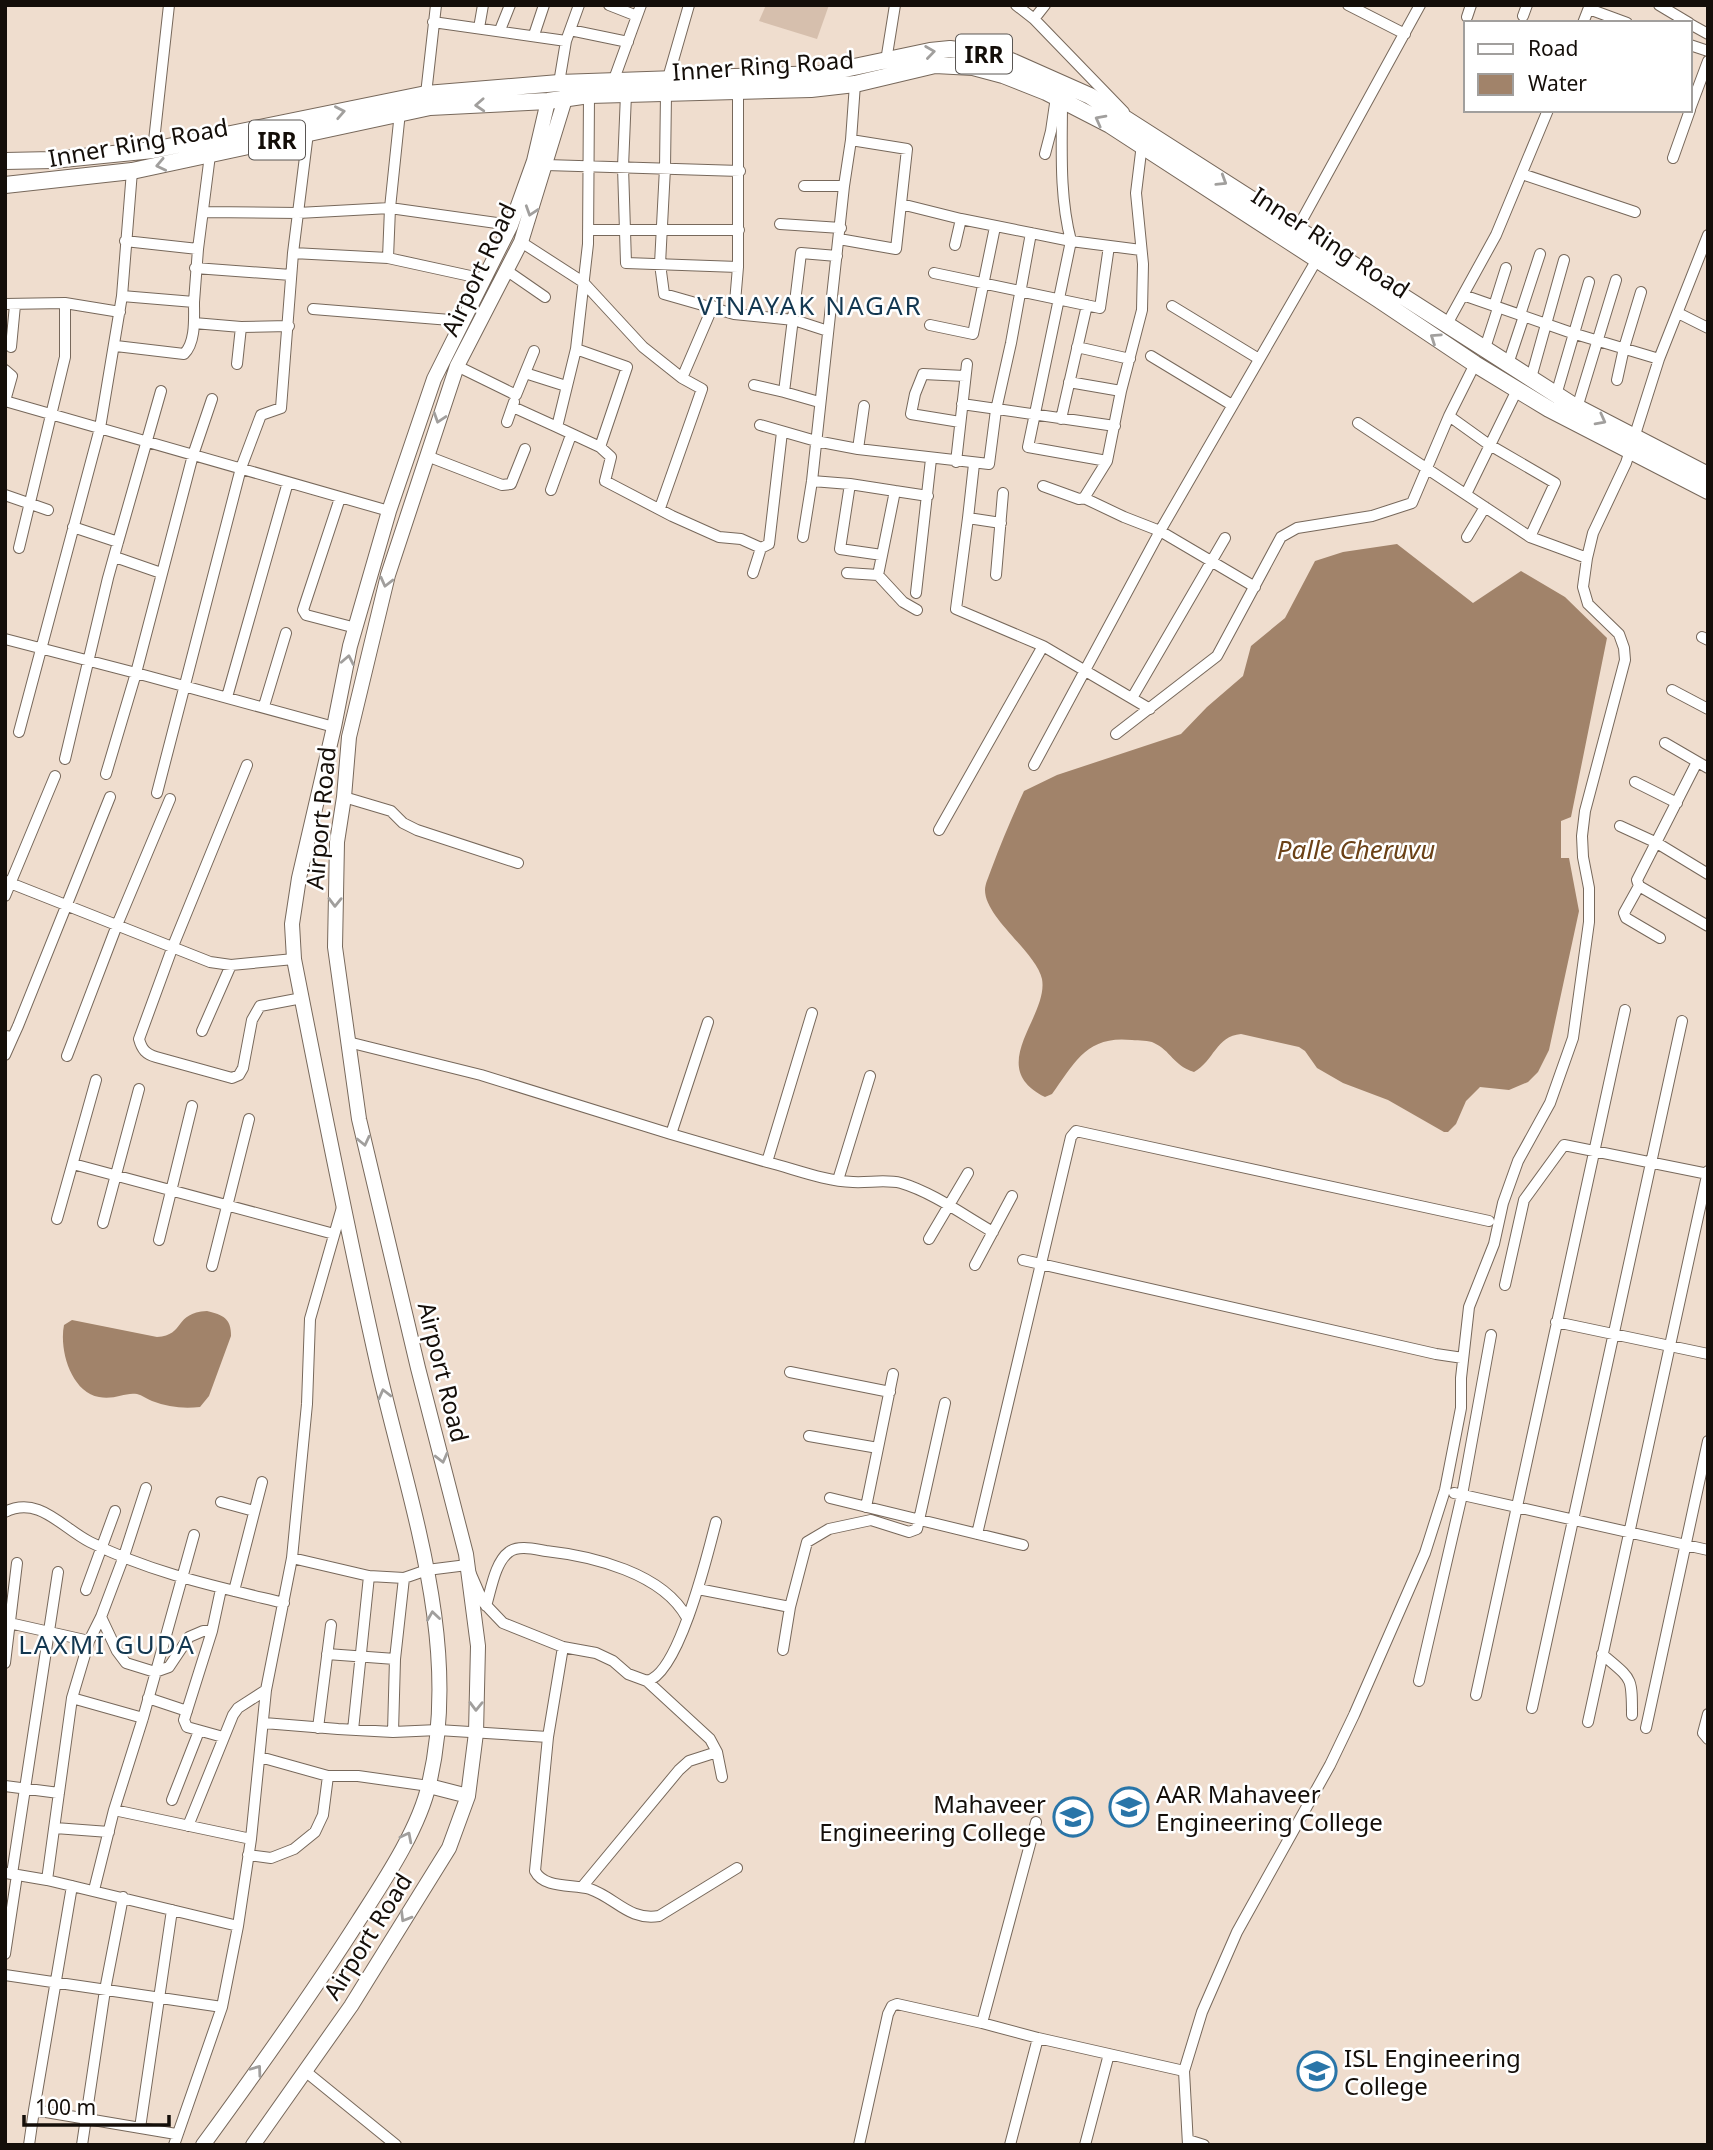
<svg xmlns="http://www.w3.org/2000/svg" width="1713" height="2150" font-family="'Noto Sans',sans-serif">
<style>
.green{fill:#d6bfad}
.water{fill:#a1836a}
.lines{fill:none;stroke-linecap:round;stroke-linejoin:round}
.minor-casing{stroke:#77685b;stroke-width:12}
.major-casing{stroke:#77685b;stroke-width:16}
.highway-casing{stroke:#77685b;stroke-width:18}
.minor{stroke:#fff;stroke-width:10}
.major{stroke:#fff;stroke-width:14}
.highway{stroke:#fff;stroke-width:16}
.oneway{stroke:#a19f9d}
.labels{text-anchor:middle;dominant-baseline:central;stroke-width:5;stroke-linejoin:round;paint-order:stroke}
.shield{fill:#fff;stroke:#5a5653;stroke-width:2}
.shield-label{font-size:23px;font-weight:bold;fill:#140e09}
.street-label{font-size:24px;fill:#140e09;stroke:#fff}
.poi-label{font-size:24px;fill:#140e09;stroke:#fff;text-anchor:start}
.neighbourhood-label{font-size:26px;letter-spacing:2px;fill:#133750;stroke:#fff}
.water-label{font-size:26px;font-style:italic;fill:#6b4116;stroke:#fff}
</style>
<rect width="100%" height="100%" fill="#efddce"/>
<path class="green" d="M766,5h63l-12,34 -58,-18z"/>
<path class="water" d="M1397,544l76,59 48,-32 44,26 42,41 -36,179 -10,4v37h8l10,53 -30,139 -11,22 -10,10 -19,8 -29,-3 -14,14 -10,23 -8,8h-4l-56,-32 -45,-17 -26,-15 -12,-17 -6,-4 -58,-13c-25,2 -27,27 -47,38 -20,-6 -24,-22 -40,-29 -5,-3 -15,-2 -22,-3 -45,-5 -57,22 -80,54l-7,3c-61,-30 4,-80 -3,-118 -6,-27 -57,-61 -57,-89 0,-6 4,-14 6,-20 10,-27 21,-53 33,-79l33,-16 124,-41 26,-27 36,-31 8,-30 34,-28 30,-57 28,-9z
M207,1311c16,4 24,7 24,25l-22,60 -9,11c-17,2 -32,0 -48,-6 -5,-2 -10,-6 -15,-7 -12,-2 -22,6 -38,3 -28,-5 -40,-47 -35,-72l8,-5 85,17c29,-2 16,-24 50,-26z"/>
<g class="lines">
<g class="minor-casing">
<path id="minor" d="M609,5l28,11
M1016,5l18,14 90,93
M1348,5l57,29
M1659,5l30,18
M1589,9l38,14
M1523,16l4,-11
M1467,17l4,-12
M1034,19l11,-14
M433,22l133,19
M1583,23l7,-18
M1690,24l18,10
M479,28l4,-23
M500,30l10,-25
M570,30l58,12
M534,35l10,-30
M1690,45l18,6
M886,61l9,-56
M668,78l21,-73
M613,82l28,-77
M559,83l7,-42 13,-36
M738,90v177
M426,94l10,-89
M626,94l-3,73 3,96 112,4 -4,47 60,6 34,11
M666,94l-1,74 -5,96 4,30 70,20
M1062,100c0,47 -3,95 9,141l-43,206 79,14
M1690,109l18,-48
M1142,144l-6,49 7,71 -1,46 -21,81 -14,70 -23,37 40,19 36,14 156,-270
M153,150l16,-145
M1045,154l6,-23 5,-34
M1673,158l17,-48
M546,165l194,6
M1522,174l113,38
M804,186h40
M901,204l60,15
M203,212l95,1 92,-5 121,17
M780,224l61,4
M1297,229l123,-224
M588,230h151
M839,239l57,10 11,-100 -56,-9
M125,241l73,8 12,-94
M521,242l62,40 60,65 39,31 20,11 -42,119
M955,245l6,-26 110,22 70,9
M293,253l95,5 96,21
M388,258l2,-50 10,-96
M195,268l96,7
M506,270l39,27
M934,273l166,35 9,-62
M1463,295l109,38 87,26
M122,296l72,6 4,-53
M65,303l55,9
M5,304l60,-1v54l-46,191
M1172,306l87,53
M1494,306l12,-38
M313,309l150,12
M1678,313l30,15
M1520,315l20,-61
M194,323l47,4 48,-1
M1447,324l49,-89 52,-125
M930,325l43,9 22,-107
M116,346l68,8c12,-12 10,-36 10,-52
M11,347l4,-42
M1077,347l53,12
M1485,348l13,-40
M576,349l51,18 -27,80
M1151,356l81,49
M237,364l4,-37
M1508,364l16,-48
M457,366l59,29 18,-44
M5,370l7,6 -7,25
M525,373l41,13
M682,378l31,-72
M1531,378l33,-118
M1617,380l7,-32 17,-56
M1069,382l52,9
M754,385l30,7
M1556,395l33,-113
M212,399l-19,56 -57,218 198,54
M5,401l384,110
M819,402l-35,-10 17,-139 36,3
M962,404l153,22
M513,407l44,20 19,-78 12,-105 1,-149
M1577,408l39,-128
M1061,419l26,-114
M507,422l7,-20
M960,422l-49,-8 4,-20 8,-20 42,2
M1358,423l172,114 25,-54 -67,-39 -39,-28
M760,425l56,16 42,8 131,15 7,-54 15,-67 20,-110
M557,427l43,20 11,10 -6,24 67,35 47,21 22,2 20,9 8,-4 13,-112
M858,449l6,-43
M427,456l75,29 9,-1 14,-35
M956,462l11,-98
M812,481l38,3 -10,65 42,6
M850,484l45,7 -17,84
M1043,486l36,13 5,-1
M551,490l20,-55
M895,491l33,5
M1466,494l51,-104
M5,495l43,15
M340,498l-37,112 3,5 50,13
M968,518l6,-54
M1001,523l-33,-5 -12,91 87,37 107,63
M803,537l9,-56 32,-295 7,-46 4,-56
M1467,537l18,-30
M1530,537l57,21
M118,542l43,-151
M115,557l46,16
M753,573l8,-25
M847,573l31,2 25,27 14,8
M996,575l7,-82
M916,593l15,-134
M1702,637l6,3
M5,639l131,34 -30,101
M1672,690l36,19
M227,697l61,-215
M1132,698l93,-160
M264,706l22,-73
M19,732l81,-304 22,-132 10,-125
M1116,734l101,-78 64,-119 16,-9 75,-12 40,-13 37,-87 26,-52
M1665,743l43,25
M65,759l43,-181 10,-36 -45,-15
M1697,762l-60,118 2,6 69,40
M247,765l-74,181 -34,93c3,11 7,15 17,18l76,21 7,-3 4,-7 9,-48 8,-14 42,-8
M1034,765l126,-234 95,56
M1635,782l42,21
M157,793l84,-325 20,-53 20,-7 12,-155 15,-120
M344,797l47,14 12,12 14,7 101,33
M1620,826l37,17 51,31
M939,830l104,-184
M5,881l205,81 21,3 63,-6
M1639,886l-15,27 2,5 34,20
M5,896l50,-120
M202,1031l29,-66
M5,1036l8,1 5,-11 92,-229
M348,1042l133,33 190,59 37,-112
M5,1055l8,-18
M67,1056l50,-131 53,-126
M671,1134l96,28 45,-149
M767,1162c28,7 57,19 86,20 16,1 32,-3 48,1 31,9 64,33 92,49
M73,1164l261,70
M838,1180l32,-104
M57,1219l39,-139
M103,1223l36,-134
M929,1239l39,-66
M159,1240l33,-134
M1023,1260l413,94 27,4
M975,1265l37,-69
M212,1266l37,-147
M1505,1285l19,-85 40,-55 144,29
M1556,1322l152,32
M790,1372l100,20
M809,1436l69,12
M1454,1493l254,57
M830,1498l193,47
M221,1502l33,9
M866,1507l27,-133
M5,1512c34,-17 57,16 85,30 61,31 128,45 194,61
M977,1534l94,-397 5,-6 413,90
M292,1558l77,18 35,2 23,-8 40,-5 16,37 20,21 60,24 33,6 17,8 15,13 19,7 63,58 7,13 5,25
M221,1589l-9,42 -28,89 3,7 36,10
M698,1589l92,18
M86,1590l29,-79
M234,1591l28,-109
M486,1606c5,-16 9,-44 23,-54 9,-7 25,-3 37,-1 46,5 117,22 141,67
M101,1617l16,34 9,12 29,9 14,-5 20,-30 14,-6h9
M5,1622l84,19
M563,1647l-15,90 -13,134c9,18 38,13 55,18 26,9 39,32 69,27l78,-48
M783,1650l7,-43 17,-65 22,-13 42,-9 38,12 8,-3 28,-126
M327,1654l68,5
M1602,1654c30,26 30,21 30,61
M5,1663l12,-100
M647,1681c32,-7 61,-128 69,-159
M1419,1681l43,-186 29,-160
M1476,1695l149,-685
M72,1698l71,20
M148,1698l39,13
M1532,1708l150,-687
M1708,1714l-5,19 5,6
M1588,1722l120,-551
M264,1723l74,6 55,3 45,-2 110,7
M318,1728l13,-103
M1646,1728l62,-287
M353,1730l16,-154
M393,1732l2,-73 9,-81
M260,1757l68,19h30l71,10
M5,1786l54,7
M172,1800l27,-69
M114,1810l137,29
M1036,1822l-54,201 56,15 146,33
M188,1826l45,-111 5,-7 28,-18
M55,1828l54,4
M248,1855l23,3 23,-9 21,-17 8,-17 5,-39
M6,1873l41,7 191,46
M12,1874l46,-302
M47,1880l25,-182 17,-57 12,-24 23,-61 22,-68
M72,1886l-38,224 142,24
M582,1887l97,-117 10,-9 28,-9
M94,1890l20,-80 29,-92 51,-183
M5,1954l12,-79
M5,1975l217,32
M305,2071l91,74
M140,2128l32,-218
M1188,2140l16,5
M29,2145l5,-35
M82,2145l23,-155 18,-93
M174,2145l48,-138 16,-81 13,-87 15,-149 26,-132 15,-154 3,-85 33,-115
M859,2145l29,-131 4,-8 5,-2 85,19
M1010,2145l28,-107
M1085,2145l24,-91
M1188,2145l-4,-74 18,-59 35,-80 93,-167 24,-50 71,-162 20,-63 16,-82v-30l8,-71 25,-63 9,-41 15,-42 32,-58 23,-65 16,-116v-34l-6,-31 -1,-21 3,-25 40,-151 -1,-12 -5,-14 -31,-30 -5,-17 4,-29 6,-25 33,-70 33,-104 49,-124"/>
</g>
<g class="major-casing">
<path id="major" d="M429,1786l39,10
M203,2145c54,-74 107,-148 156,-225 25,-39 60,-91 70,-136 33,-138 -19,-279 -50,-413 -31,-137 -58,-274 -85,-412l-2,-35 7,-46 35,-151 16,-81 39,-135 45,-132 77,-154 23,-64 14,-60
M253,2145l98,-139 98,-158 19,-52 8,-63 2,-87 -12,-92 -48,-186 -59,-249 -24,-172 2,-105 7,-45 5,-60 39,-162 69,-209 64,-124 44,-143"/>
</g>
<g class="highway-casing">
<path id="highway" d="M5,161l48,-1 100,-10 273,-56 133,-11 262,-9 109,-23 20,-2 29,4 32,8 79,35 481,308 137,71
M5,185l127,-14 298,-64 118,-6 41,-6 222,-6 44,-5 80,-19 38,2 30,8 43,17 64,33 268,174 97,65 74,45 159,82"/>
</g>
<use href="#minor" class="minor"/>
<use href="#major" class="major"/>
<use href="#highway" class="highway"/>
</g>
<defs><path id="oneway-chevron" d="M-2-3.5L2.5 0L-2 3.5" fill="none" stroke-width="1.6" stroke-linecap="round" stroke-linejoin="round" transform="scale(1.75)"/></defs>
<g class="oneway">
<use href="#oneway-chevron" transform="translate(930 52) rotate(-8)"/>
<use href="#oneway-chevron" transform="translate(480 105) rotate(177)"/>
<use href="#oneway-chevron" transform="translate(340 112) rotate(-11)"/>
<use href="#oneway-chevron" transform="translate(1100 120) rotate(-152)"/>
<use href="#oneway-chevron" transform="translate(161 165) rotate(168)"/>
<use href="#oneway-chevron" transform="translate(1222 181) rotate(32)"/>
<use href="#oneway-chevron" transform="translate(531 211) rotate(108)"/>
<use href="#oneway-chevron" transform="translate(1435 338) rotate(-146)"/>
<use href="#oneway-chevron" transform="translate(439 418) rotate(108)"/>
<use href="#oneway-chevron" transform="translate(1601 420) rotate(28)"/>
<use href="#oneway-chevron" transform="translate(386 582) rotate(104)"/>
<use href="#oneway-chevron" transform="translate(348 660) rotate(-79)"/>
<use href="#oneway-chevron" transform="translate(335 902) rotate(91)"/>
<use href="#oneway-chevron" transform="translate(364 1141) rotate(77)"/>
<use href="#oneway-chevron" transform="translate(384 1394) rotate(-104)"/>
<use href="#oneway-chevron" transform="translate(442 1458) rotate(76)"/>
<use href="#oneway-chevron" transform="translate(433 1616) rotate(-98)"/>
<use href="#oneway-chevron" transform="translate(476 1706) rotate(91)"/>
<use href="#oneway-chevron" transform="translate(407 1837) rotate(-63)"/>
<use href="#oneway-chevron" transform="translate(405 1917) rotate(121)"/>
<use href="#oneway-chevron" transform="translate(257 2070) rotate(-54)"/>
</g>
<defs>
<g id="university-ring" transform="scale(2.0125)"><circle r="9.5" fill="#fff" stroke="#2975a8" stroke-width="1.5"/><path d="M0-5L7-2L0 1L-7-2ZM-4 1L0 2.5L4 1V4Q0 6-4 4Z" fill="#2975a8"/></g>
</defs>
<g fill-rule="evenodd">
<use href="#university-ring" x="1129" y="1807"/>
<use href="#university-ring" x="1073" y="1817"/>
<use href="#university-ring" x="1317" y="2071"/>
</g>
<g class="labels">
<g class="shield">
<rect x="956" y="34.5" width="56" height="39" rx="5"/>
<rect x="249" y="120.5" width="56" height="39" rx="5"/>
</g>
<g class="shield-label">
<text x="984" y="54">IRR</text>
<text x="277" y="140">IRR</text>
</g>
<g class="street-label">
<text transform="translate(763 65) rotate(-4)">Inner Ring Road</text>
<text transform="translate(138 142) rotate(-10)">Inner Ring Road</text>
<text transform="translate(1331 242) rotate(33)">Inner Ring Road</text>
<text transform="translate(478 269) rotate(-65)">Airport Road</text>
<text transform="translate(320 818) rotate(-85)">Airport Road</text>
<text transform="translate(444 1372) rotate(76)">Airport Road</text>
<text transform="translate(367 1936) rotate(-58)">Airport Road</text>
</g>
<g class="poi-label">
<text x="1156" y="1793">AAR Mahaveer<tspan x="1156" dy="28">Engineering College</tspan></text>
<text x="1046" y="1803" text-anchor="end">Mahaveer<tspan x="1046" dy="28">Engineering College</tspan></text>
<text x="1344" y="2057">ISL Engineering<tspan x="1344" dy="28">College</tspan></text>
</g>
<g class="neighbourhood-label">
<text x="810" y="305">VINAYAK NAGAR</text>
<text x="107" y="1644">LAXMI GUDA</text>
</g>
<g class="water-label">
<text x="1356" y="849">Palle Cheruvu</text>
</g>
</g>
<rect width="1713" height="2150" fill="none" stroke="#140e09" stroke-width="14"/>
<rect x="1464" y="21" width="228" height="91" fill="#ffffff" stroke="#a19f9d" stroke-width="2"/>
<rect x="1478" y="44" width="35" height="10" fill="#ffffff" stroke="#a19f9d" stroke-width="2"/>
<text x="1528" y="56" font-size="21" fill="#140e09">Road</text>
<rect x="1478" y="74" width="35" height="21" fill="#a1836a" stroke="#a19f9d" stroke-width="2"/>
<text x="1528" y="91" font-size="21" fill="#140e09">Water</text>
<path d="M24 2115v10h145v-10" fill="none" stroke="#140e09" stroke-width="3.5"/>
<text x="35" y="2115" font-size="21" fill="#140e09" stroke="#ffffff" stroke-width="5" paint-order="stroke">100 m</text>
</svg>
